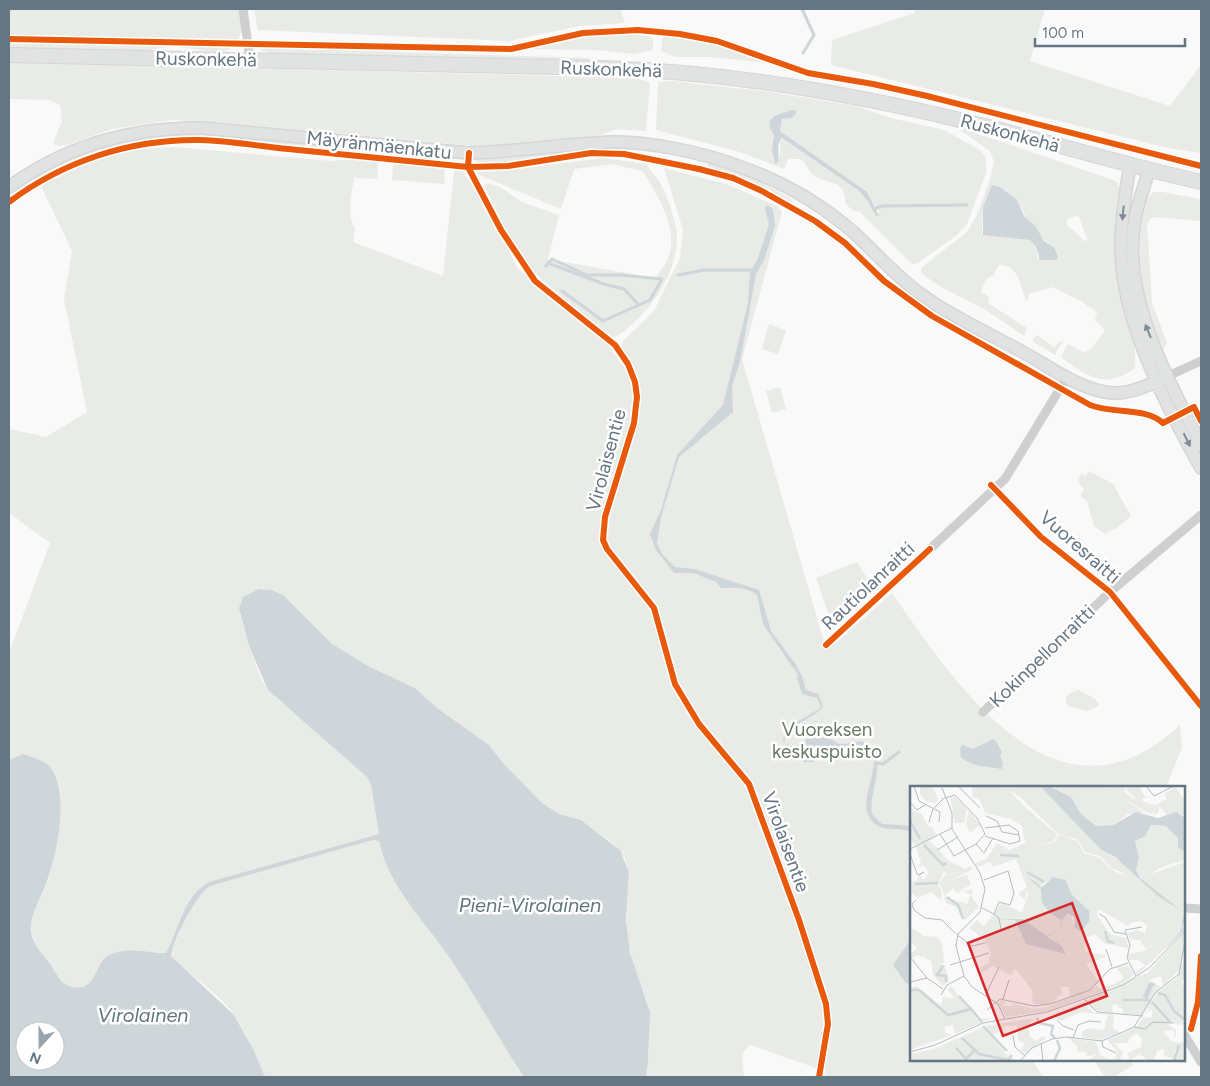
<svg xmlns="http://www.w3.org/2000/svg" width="1210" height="1086" font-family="Figtree,sans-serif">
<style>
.green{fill:#e8ebe6;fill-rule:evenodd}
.water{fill:#ced6d9;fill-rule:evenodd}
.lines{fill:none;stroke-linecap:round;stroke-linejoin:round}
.stream{stroke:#ced6d9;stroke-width:3}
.secondary-casing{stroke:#d5d6d7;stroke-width:14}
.primary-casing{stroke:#d5d6d7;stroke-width:16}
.street{stroke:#cecfd0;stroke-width:9}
.secondary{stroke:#e1e2e2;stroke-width:11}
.primary{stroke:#e1e2e2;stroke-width:14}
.cycleway-casing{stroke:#fff;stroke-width:9}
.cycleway{stroke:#e8590c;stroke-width:6}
.oneway{fill:#7e8c96}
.labels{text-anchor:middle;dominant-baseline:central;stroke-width:5;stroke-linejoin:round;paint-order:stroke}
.street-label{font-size:19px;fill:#657683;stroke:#fff}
.park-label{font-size:19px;fill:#687a64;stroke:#fff}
.water-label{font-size:20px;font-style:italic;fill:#60757c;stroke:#fff}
.inset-river{fill:none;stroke:#ced6d9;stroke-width:2.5}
.inset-road{fill:none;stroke:#b5bdc3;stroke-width:1}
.view{fill:#d62828;fill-opacity:0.15;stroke:#d62828;stroke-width:2.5}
.inset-edge{fill:none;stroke:#657683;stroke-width:2.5}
</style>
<rect width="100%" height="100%" fill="#f9f9f9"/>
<path class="green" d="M9,9h230l3,22 -4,8 -5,2 -224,-4z
M254,9h366l5,14 -46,3 -70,15 -251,-11z
M916,9h129l-15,52 140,45 31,-41v88l-33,-5 -337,-83 1,-25 82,-27z
M616,34l34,2 3,4v10l-19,4 -38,-4 -62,-1 -1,-3 55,-10z
M663,36l47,7 56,20 -55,-6h-36l-14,-6z
M9,42l224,5 -11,6 -50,-7 -29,5 -134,-3z
M263,48l328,10 -9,3 -309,-7 -12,-4z
M9,62l628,16 13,5 -4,48 -28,-2 -21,7 -110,11 -272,-25 -43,-2 -60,9 -45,16 -9,1 -5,-3 9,-22 -2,-16 -10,-5 -41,-1z
M671,81l92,10 93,15 35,12 53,12 36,20 6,8v15l-19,51 -10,11 -39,28 -6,1 -52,-52 -8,-2 -7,-7c1,-23 -16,-19 -29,-26 -7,-4 -9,-13 -16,-18h-12l-4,10 -44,-17 -84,-22 2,-48zM790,112l-2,6 -6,1 -2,12 81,57 18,23 -1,5h-2l-9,-16 -8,-9 -76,-52 -3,2v14l-4,8 -4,-13 2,-15 -5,-12 3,-6z
M961,128l155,53 5,10 14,148c-1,8 2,25 -1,30 -6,4 -15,9 -22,10 -17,4 -38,-12 -51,-22l7,-13 17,9 8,-6 12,-17 -10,-10 2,-8 -18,-12 -27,-13 -23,7 -2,8c-8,-15 -6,-37 -28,-37l-6,11 -7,3 -5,13 8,5 -1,6 39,25 -3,8 -35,-24 -50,-26 -17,-12 -1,-6 46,-36 10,-17 13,-36 4,-17 -4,-11 -29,-20zM983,207h39c2,12 20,33 31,39l-15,13 -2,-11 -6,-8 -48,-7zM1076,216l3,1 8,22 -1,3 -19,-17v-6z
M196,132l180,18 2,3c-9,4 -51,-4 -64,-5 -103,-12 -185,-24 -278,32l-3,-1 3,-4 30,-17 63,-20z
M174,147l157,14 23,-2 24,3 -1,17 -23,-1c-2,14 -8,38 1,50l-2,14 90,34 11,-104 1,-2 8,2 24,37 31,60 82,67 10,11 13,20 -2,-20 2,-6 31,-30 26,-53 3,-28 -19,-62 62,16 51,22 5,6 -40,147 82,283 11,2 57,-51c64,92 166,247 288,132l2,23 -16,39h-255v273h121l11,17h-219l1,-6 -75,-26 -8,9 2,23h-98l3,-28v-42l-16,-43 -7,-33 3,-59 -4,-13 -11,-15 -33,-24 -22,-6 -17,-11 -39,-40 -14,-18 -52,-37 -22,-20 -45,-21 -38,-23 -49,-49 -12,-5 -12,-1 -19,25 9,32 13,35 18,21 15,10 72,65 4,8 8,49 -170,48c-25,16 -29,48 -43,71l-39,-2 -21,6c-7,8 -10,23 -19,28 -6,4 -15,3 -21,0 -10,-6 -34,-44 -35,-55 -1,-16 12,-35 17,-50 9,-29 25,-101 -7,-119 -10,-6 -22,-7 -32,-1v-107l41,-110 -41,-30v-84l37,8 41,-25 -23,-113 8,-48 -32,-67c19,-4 34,-17 53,-24 26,-10 54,-11 81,-13z
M609,148l-1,2 -35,2 -73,11 -23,-1 2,-3z
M400,152l39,4 5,4 -49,-5z
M602,158l45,6c3,8 10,12 13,19 6,11 11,24 14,36 14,43 -24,97 -59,118l-7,-2 -66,-55 -12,-14 -18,-25 -28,-55 3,-3 13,4 22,15 37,13 -11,44 106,19c4,-3 7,-8 10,-12 20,-31 -6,-68 -21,-95l-31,-7 -38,5 -13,40 -84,-35 1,-2 26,-1z
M709,161l43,16 41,23 -3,2 -38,-20 -45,-16z
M395,164l50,5 -1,15 -52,-4 1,-14z
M1154,192h9l38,7v22l-45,-4 -6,2 -3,5 5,79 15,40 -4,6c-21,-17 -35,-142 -9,-157z
M770,324l16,7 -8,23 -16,-5 6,-23z
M1037,335l17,12 7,-6h2l-8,14 -22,-13v-3z
M780,387l6,22 -14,4 -6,-22z
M1089,471l24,13 18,32 -14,12 -12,6 -11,-8 -7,-25 -7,-5 4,-7 -6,-7 3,-9 5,3z
M857,562l18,29 -42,37 -17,-50z
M1079,690l16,9 4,5 -2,3 -11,4 -18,-5 -3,-8 7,-6z
M373,840l6,1c10,44 46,80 71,116 26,39 50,80 74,120h-259c-10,-21 -18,-43 -31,-62 -14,-21 -44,-40 -62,-58l-1,-4c9,-21 19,-55 39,-67z
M1094,1060l38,2 1,3 -19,12h-9z"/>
<path class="water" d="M792,110l4,1v3l-5,4 -9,1 -2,12 87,61 12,24h-3l-9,-16 -8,-9 -77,-53c-7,7 -1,16 -5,25h-2l-3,-13 2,-15 -5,-9 1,-6 4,-4z
M992,185l8,2 17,13 7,16 12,11 8,14 10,6 4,10 -2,3h-16l-4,-13 -6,-7 -47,-5v-28z
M767,205l6,4 2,17 -11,34 -8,14 -16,88 -8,24 1,26 -54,45 -18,60 -4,26 5,11 13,13 19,2 65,21 12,41 26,35 -3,3 -31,-45 -6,-29c-11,-9 -25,-7 -36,-7l-5,-6 -22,-9h-20l-18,-23 -6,-16 11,-24 16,-55 46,-50 25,-102 2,-31 8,-14 11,-34 -4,-15z
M259,589l12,1 12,5 49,49 38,23 45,21 22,20 52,37 14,18 39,40 17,11 22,6 39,30 9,22 -3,48 4,33 20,59 -2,50 -2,15h-122c-24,-37 -46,-76 -70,-113 -26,-40 -65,-75 -75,-123l-6,-1 -163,46c-14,8 -37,54 -39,70l63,59 19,34 12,28h-256v-317l14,-6c9,3 21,6 27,13 20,26 7,87 -3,114 -5,15 -18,35 -16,51 2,12 12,23 19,32 7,10 10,21 23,23 24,5 21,-24 36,-32 17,-9 39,-2 57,-2 13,-22 17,-57 43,-71l170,-48 -8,-49 -4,-8 -99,-87 -19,-44 -10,-38 4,-11zM25,1031h30v30h-30z
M801,673l5,17 12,4 5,11c-6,16 -43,18 -38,39l13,5 9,-10c6,-1 16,-3 23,0 4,1 6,4 10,5 8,1 16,-5 23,-2 29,11 4,52 9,72l10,10 29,2v6c-12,-6 -26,1 -37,-9 -25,-20 23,-75 -15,-78l-33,8 -13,9h-8l-11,-5 -11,-16 2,-9 5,-6 29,-17 2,-3 -4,-8 -15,-4 -5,-16z
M993,739l3,2 6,11 -2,4 3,8 -1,5 -27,-4 -14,-7 -1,-9 2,-4 11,4z
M911,927v58l-5,-2 -13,-18 16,-23z"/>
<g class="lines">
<path class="stream" d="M802,9l12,26 -11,18
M874,209l8,-3 85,-1
M548,263l56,21 20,5 15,16
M546,266l6,-7 35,16h34l40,4
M678,275l26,-5h50
M562,291l41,30 47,-21 12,-21
M795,666l6,12
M877,763l6,1 16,-12"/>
<g class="secondary-casing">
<path id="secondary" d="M1130,165c-6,36 -12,73 -7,110 9,65 46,136 78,193
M1149,170c-4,15 -11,32 -14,48 -14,81 32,157 66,227
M9,187c58,-42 122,-60 194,-59l266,25c48,-1 95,-9 143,-11 36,-1 92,11 126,24 41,14 81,37 114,65 21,19 40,41 62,58 35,27 77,45 114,66 26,15 55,36 85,38 19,1 38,-9 55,-17"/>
</g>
<g class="primary-casing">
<path id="primary" d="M9,55l593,13c123,4 243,24 362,53 79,19 157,43 237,61"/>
</g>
<path class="street" d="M243,9l7,51
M1168,376l33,-15
M930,549l75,-70 62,-102
M983,712l127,-120 91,-77
M1184,908l17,1
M1184,1034l17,28"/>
<use href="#secondary" class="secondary"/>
<use href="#primary" class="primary"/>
<g class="cycleway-casing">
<path id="cycleway" d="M9,39l502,10 72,-16 55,-3 42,4 37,7 91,32 65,11 54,12 274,70
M469,153l-1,14 33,63 34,51 80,64 13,19 7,18 2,15 -3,26 -29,94 -2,23 4,9 47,59 21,76 24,40 50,60 50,136 27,84 2,20 -9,53
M9,202c55,-41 121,-63 191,-62 32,1 65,7 98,10 56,6 113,11 170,17l40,-1 83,-13 33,1 75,15 34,9 29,13 53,30 30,22 39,38 48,35 158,89c23,9 56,2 73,18l31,-16 7,14
M991,485l50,52 69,55 91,114
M826,645l104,-96
M1191,1029l7,-27 3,-46"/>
</g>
<use href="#cycleway" class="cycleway"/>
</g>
<defs><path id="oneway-solid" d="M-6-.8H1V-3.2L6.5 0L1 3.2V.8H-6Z" transform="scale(1.25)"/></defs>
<g class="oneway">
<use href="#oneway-solid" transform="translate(1123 213) rotate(96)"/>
<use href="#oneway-solid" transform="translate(1148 331) rotate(-112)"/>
<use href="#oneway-solid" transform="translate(1187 440) rotate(64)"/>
</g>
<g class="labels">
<g class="street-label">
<text transform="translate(206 59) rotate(1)">Ruskonkehä</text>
<text transform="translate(611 69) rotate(2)">Ruskonkehä</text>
<text transform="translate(1010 133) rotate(15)">Ruskonkehä</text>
<text transform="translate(379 145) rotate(6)">Mäyränmäenkatu</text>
<text transform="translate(606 460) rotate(-75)">Virolaisentie</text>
<text transform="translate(1080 547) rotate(41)">Vuoresraitti</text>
<text transform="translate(868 586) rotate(-43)">Rautiolanraitti</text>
<text transform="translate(1042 656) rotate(-44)">Kokinpellonraitti</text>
<text transform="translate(786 842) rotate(70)">Virolaisentie</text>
</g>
<g class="park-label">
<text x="827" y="729">Vuoreksen<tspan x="827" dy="22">keskuspuisto</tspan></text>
</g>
<g class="water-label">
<text x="530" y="905">Pieni-Virolainen</text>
<text x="143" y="1015">Virolainen</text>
</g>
</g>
<g transform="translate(910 786)">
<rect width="275" height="275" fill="#f9f9f9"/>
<path d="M10,0h12l6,13 -3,4 -10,-2 -5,-7zM62,0h29l8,4 17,18 31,26 -3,7 -24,8 25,-7 3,-7 7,1 12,5 7,12 16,5 9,10 9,5 12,3 -19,-8 -11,-12 -15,-4 -8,-13 -19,-5 -38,-37 -17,-11h37l61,64 19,11 24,22 -8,-12 3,-13 -4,-17 9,-5 8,-11 17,2 9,11v10l7,3v10l-11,2 -14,5 -9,6 34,-12v68l-48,45 -5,-7 4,4 9,-7 -7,-5h-10v-6l16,-3 20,-13 -18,11 -6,-9 -10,-1 -3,-6 10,-3 8,3 2,-8 -6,-4 -11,2 -2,3 -30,-17 -1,6 10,15 -2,9 2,-9 5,5 14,3 3,10 -23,-4 -12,-10 -9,5v12l20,4v2l-19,7 13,18 -11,9 -18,5 -1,-9h-8l1,8 6,1 -8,-1 -8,7 9,-4 -11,6h-17l-1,-14 -17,-22 -4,7 -18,-9 -11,7 -1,-6 7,-4 3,-10 -7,-14 -15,-11 8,-8 7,6 18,-23 20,10 6,-18 -1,-5 -2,10 -7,-6 9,-7 -11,-28 -23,8 -3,-5 -13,5 -2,-4 11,-4 11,-16 12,7 18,-8 -3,-2 -2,-14 -11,-7 -26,-6 -6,-14 -6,-2zM143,91l14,4 5,14 16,16 3,8 -11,13 -4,-2 -6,-16 -9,6 -7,-3 -12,-14v-18zM111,132l24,16 5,7 12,5 5,7 -41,-9 -11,-25zM139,0h61l4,7 -3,-7h13l1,7 8,5 -3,1 12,-1h-7l-10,-10 14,-2 6,11h10l-13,1 2,4 12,3 11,-6 -2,-6 11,-6 9,14v17l-9,-6 -9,3 -8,-9v7l-6,2 1,-5 -2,4 -8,-3 -21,-13 21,15 -16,1 -15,11 -17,1 -15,-12 -10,-17zM40,11h5l12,11 -3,15h-9zM0,23l11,4 7,13 5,2 3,7 -4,3 -2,-2 1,3 -6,4 5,-2 19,20 16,8 6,-3 1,3 -6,4 -16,7 17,-5 4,10 -13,6 11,-2 -13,4 2,-2 -3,1 -4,-11 2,8 -9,7 -1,-6 -4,-6 5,-8 20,-4 -17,3 -3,-4 -6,13 4,8 -1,8 -10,-8 -13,6 -6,-5 -2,3v-14l7,-2 3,-5 3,5 6,-7 -5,-8 -8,2 5,-4 -5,-17 6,-4 -7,3 -5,-4zM59,24l11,15 -10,7 -4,-7zM62,103v8l7,10 -14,13 -8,-13 -11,-4 -2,-6 23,7 4,-10 -7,-2zM3,143l11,7 14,1 4,6 2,20 -7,1 8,1 4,16 -6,5 -10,-11 -2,-14 -10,-5v3l-2,-4 -6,3 -3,-4 7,-5 -7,-9v-10zM275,146l-4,36 -18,18 -2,-10 -12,4 12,7 -18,28 -20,-1v-5l-5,-2v-3l-6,1 1,8 -19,-3 -6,-5 -2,-5 61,-27zM274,173l1,22 -4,-1 4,11v34l-19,-2 10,7v9l-3,-9 -10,1 8,10 9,2 -6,9 1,3 6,-13 4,-1v20h-10l1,-5 -4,5v-3l-8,-2v-7l-7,2 -3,10h-6l-8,-7 -11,7 -1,-8 13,-6 1,-8 -5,-6 -8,5 -1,5h-14l9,10 -4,8h-32l10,-7 -11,3 1,-4 -10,-2 1,-4 -10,-9 28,4 4,13 15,6 2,-10 -10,-11 28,-12 8,-10 9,-1v-7l-5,2 7,-17 23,-17zM219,180l5,9 -12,9 -72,26 -44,7 -8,-15 2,-2 6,1 -3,5h10l-1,-3 21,6 14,-2 50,-21 3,3 16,-6 8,-5 -8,-11zM7,200l24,20 2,-9 12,1 -8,-9 4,-3 26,33 15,-1 -37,16 -2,-9 -8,2v6l7,2 -42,15v-62zM174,216l9,10 21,3 -1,13 7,5 -20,7 -18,-3v-5l6,-4 16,2 4,-15 -27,-3 -20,9 -8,-6zM124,232l-6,7 2,12 6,4 7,-5 3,2 -21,16 -4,-4 4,-7 -7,-3 -1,-15 -13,1 -2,5 -10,4 13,18 12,8h-107v-7l24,-5 52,-23z" fill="#e8ebe6" fill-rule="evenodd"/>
<path d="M130,0h9l22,11 10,17 15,12 17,-1 23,-13 22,6 18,-6 9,6v33l-7,-3v-10l-12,-12 -15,-1 -6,11 -10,5 4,17 -3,12 4,8 39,31 6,11 -4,8 3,2 -20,20 17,-19v-3l2,-11 -3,-7 -22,-14 -43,-39 -14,-7zM116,90l11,7 4,5 12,-11 13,3 6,15 17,16 1,9 -9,12 -6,-4 -1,-11 -6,-3 -6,6 -1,5 -1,2 -13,10 15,9 4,8 -40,-10 -11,-24 -15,-1h23l24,17 13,-9 1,-7 -10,-6 -9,-11 -1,-14z" fill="#ced6d9"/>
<path class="inset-river" d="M0,35l10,18M14,59l19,20 3,-2M90,69l19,1M117,86l17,10M5,98l23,-1M37,111l11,8 5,14M195,145l3,10 6,2M33,180l-6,9 9,1v6M0,204h9l29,25 23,-6 11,13M248,207l7,2 9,16 10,8M49,210l12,13M234,211l6,-13 5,1M236,213l6,-14M213,214h26M242,216l18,20M127,232l2,5 14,3 -2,8 4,4M73,240l24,25M52,252l17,16 29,6 4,-5M46,262l10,11 8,-8M144,275l6,-13 -3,-8M264,275l5,-16"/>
<path class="inset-road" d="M4,0l5,15 21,11 -1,10M48,0l22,22M236,0l8,10 20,-10M32,2l10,25v16l28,44 5,16 -5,23 -21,21M0,16l7,8 8,-5M76,30l11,5 5,11 17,3M19,36l4,-13 10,-10M30,48l14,22 22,-12 9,-10 -8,-16 -22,-23 -13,4M75,50l25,8 10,-3 -2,-10 -9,-6 -24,3M66,58l8,9 9,-15M0,63l42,-21M27,64l21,-13M0,68l7,20 1,1 6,-3 -5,3M6,114l-4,4 2,6 11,8 17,2 14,14M72,122l12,6 5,-12 11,3 4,-12 -6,-22 -24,9M84,128l5,4 2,12M189,128l6,3 9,15 12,2M49,150l13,10 13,-3M48,151v-4l-2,13 8,30 8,11 26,17 7,15M61,161l7,23M196,163l6,18M0,171l17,21 16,11M40,179l39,-12M226,190l-9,-18 3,-13 -5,-15 17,-3M0,196l17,-4M76,208l13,-27M31,209l6,-10 17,-9M93,213l6,-19M174,213l13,13 46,4M77,224l13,-11 34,7 16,-2 40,-14 20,-21 18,-6M147,234l6,6 11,4M224,241l11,2 8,-7 20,1M103,249l2,12 10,9M163,252l5,-13 11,-4 12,1M192,255l1,6 13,6M131,257l2,18M0,266l25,-7 48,-22 64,-11 76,-27 26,-17 36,-37M110,275l12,-13 20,-9 14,-2 36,4 32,-14 21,-34 24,-19 6,-33"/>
<path class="view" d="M162,117l35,93 -104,40 -35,-93z"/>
<rect width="275" height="275" class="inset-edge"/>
</g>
<rect width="1210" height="1086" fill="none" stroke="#657683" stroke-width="20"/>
<g transform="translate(40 1046) rotate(201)"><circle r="24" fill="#ffffff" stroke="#c1c8cd"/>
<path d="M0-4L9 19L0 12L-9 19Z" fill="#99a4ac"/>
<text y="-8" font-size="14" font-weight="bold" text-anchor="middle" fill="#657683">N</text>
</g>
<path d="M1035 38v8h150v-8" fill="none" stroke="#657683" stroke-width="2.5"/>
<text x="1042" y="38" font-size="15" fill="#657683" stroke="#ffffff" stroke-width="4" paint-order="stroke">100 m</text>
</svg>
